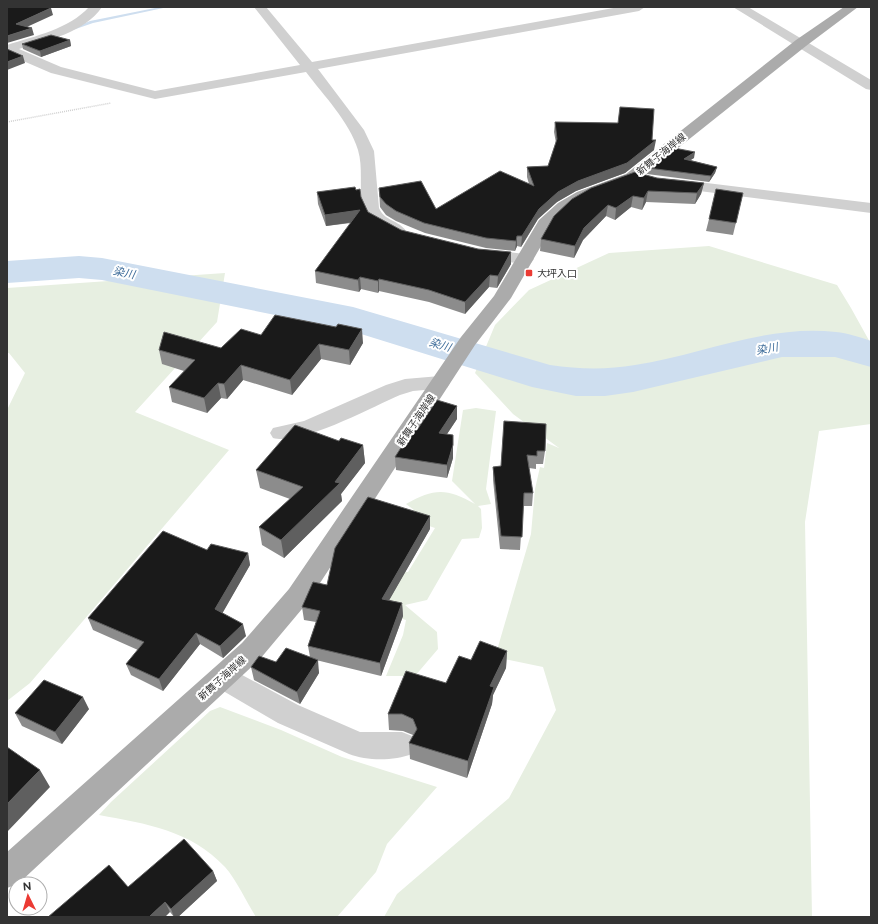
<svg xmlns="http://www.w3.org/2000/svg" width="878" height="924" font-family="Raleway,'Noto Sans JP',sans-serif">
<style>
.green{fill:#e7efe1}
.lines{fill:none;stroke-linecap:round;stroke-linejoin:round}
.stream{fill:#cedeef;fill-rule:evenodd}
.river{fill:#cedeef;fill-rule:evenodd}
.path{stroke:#d0d0d0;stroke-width:1.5;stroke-dasharray:1 1;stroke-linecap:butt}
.minor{fill:#d0d0d0;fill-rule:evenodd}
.major{fill:#ababab;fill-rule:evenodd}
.wall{fill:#8c8c8c}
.shaded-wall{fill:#5f5f5f}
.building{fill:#1a1a1a;stroke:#5f5f5f}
.poi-dot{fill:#eb3a33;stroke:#fff;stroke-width:1.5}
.labels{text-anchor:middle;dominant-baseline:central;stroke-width:4;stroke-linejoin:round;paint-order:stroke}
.street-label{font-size:10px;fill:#333;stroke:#fff}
.poi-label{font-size:10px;fill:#333;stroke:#fff;text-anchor:start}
.water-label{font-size:11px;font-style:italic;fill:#3c6b99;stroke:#fff}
</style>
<rect width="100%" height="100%" fill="#fff"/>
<path class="green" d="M709,246l128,39 14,23 20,36v80l-52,7 -14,91 7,395h-428l13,-23 112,-96 47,-88 -13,-43 -48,-10 36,-123 4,-45 5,-22 4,1 3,-25 12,5 -46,-34 -38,-41 20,-48 34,-35 80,-37z
M225,273l-8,49 -82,90 94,38 -199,233 -23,18v-291l18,-37 -16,-20h-2v-65z
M476,408l20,3 -10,78 5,15 -13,2 3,3 1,19 -3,10 -17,1 -35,61 -22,5 32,27 1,17 -23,27h-29l17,-41 3,-15 -39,-12 21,-38 20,2 27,-44 -29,-10 8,-8 -8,-6c28,-16 41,-16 69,0l-23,-23 11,-71z
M220,707l61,23 61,27 95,30 -50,57 -11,28 -39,45h-81c-9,-14 -20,-38 -31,-50 -35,-37 -78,-43 -126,-52l12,-13 99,-91z"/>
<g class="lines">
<path class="stream" d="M160,7h8l-75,16 -23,8 -2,-1 22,-9z"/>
<path class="river" d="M79,256l23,2 251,49 197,58c28,4 56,5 85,0 66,-10 132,-41 201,-33 11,1 24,5 35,9v26l-36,-10h-53l-149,35 -28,4h-29l-44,-9 -187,-58 -243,-49 -23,-2 -72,5v-22z"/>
<path class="path" d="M7,122l104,-19"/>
<path class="minor" d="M89,7h13c-18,26 -54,33 -83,42l42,18 94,24 145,-26 -46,-58h12l46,55 307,-55h26l-6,4 -321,58 46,61 10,21 5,57c5,13 20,12 27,23l-2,4 -6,1 -29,-14c-14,-21 -4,-49 -11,-72 -9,-29 -34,-54 -52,-78l-151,27 -104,-26 -44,-19v-9c28,-9 62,-16 82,-38z
M733,7h15l123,73v10l-5,-1z
M674,179l197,24v10l-203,-26 -2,-3 2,-3z
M481,249l44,5 6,1 3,4 -3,4 -6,1 -50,-6 -3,-4 3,-4z
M440,376l7,2 3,5 -3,5 -34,3 -13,4c-28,12 -99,51 -127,43l-3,-5 3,-5 31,-7 82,-36 19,-6z
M222,666l9,3 67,36 62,27h42l10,4 4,9 -4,9c-18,7 -45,7 -63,0l-71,-31 -65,-38 -4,-8 4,-8z"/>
<path class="major" d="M844,7h14l-52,39 -168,134 -49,18 -19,11 -18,18 -41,71 -36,47 -168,258 -47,56 -242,225 -11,4v-36l235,-209 47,-54 172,-252 33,-41 45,-76 19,-17 19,-11 49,-18 170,-134z"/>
</g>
<path class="wall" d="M70,40l1,6 -30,11 -18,-8 -1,-5z
M555,122l97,18 2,10 -29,23 -49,18 -19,11 -19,17 -17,28 -4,-1 -2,5 -29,-3 -61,-15 -29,-12 -10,-6 -6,-8 -1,-19 57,21 93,-25 -2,-7v-10l21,-1 8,-23 -2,-11z
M694,158l-4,2 27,7 -2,6 -6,9 -62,-8 1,-6z
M657,178l47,5 -3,11 -6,10 -49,-2 -4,8 -11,-3 -16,13 -9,-4 -23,24 -9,18 -34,-7 1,-12z
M356,190l5,7 7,15 33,18 110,34 -14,24 -8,-1 -24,27 -36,-12 -50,-11 -1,2 -17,-4 -2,3 -43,-9 -1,-12 36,-48 -25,3 -8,-22 -1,-12z
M743,193l-10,42 -27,-4 3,-12z
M261,335l102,8 -13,22 -29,-6 -29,36 -49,-15 -16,19 -6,-1 -14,15 -35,-11 -3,-15 15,-16 -22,-7 -3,-14 62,-2z
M457,419l-10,15 6,24 -6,20 -51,-8 -1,-13 22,-27z
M504,421l41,30 -2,13h-7v5l-7,-1 4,25 -1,13h-9l-3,44 -20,-1 -7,-69v-13l8,-1z
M339,441l24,4 2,18 -24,31 1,7 -58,57 -22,-13 -3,-18 31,-28 -30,-11 -4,-18z
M430,529l-41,71 13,3 1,13 -22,60 -65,-16 3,13 -19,31 -46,-24 -3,-13 25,-5 34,-5 -2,-11 8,-24 -12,-2 -2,-13 25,-22z
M207,550l41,3 2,12 -28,48 24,23 -23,22 -23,-14 -37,47 -32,-16 -5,-11 12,-14 -45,-20 -5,-12z
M507,651l-1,17 -13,27 -1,9 -25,74 -57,-19 -1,-16 4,-8 -10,-4 -14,-1 -1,-16 58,-31 25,-23z
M89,709l-27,35 -40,-18 -7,-13z
M213,871l4,10 -39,36h-4l-4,-5 -42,-25z"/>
<path class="shaded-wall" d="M51,8l2,7 -35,16 -2,-7z
M32,28l2,7 -27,8v-7z
M70,40l1,6 -30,11 -1,-6z
M23,56l2,7 -18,7v-8z
M656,140l-2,10 -29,23 -49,18 -19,11 -19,17 -17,28 1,-11 17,-27 19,-17 20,-11z
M695,152l-1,6 -11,7 1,-6z
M717,167l-2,6 -6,9 2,-6z
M704,183l-3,11 -6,10 2,-11z
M648,191l-2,11 -4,8 2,-12z
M633,196l-2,11 -16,13 1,-12z
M608,205l-2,11 -23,24 -9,18 1,-12 9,-18z
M360,210l1,11 -35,5 -1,-11z
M517,236v10l-2,5 1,-10z
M511,252v12l-14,24 1,-12z
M490,275l-1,12 -24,27v-12z
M360,277l1,12 -2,3 -1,-12z
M379,279v12l-1,2v-12z
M362,329l1,14 -13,22 -1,-15z
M319,344l2,15 -29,36 -2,-15z
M241,365l2,15 -16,19 -3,-15z
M218,383l3,15 -14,15 -3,-15z
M457,406v13l-18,27v-13z
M363,445l2,18 -24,31 1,7 -58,57 -3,-18 54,-58z
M453,445v13l-6,20v-13z
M430,516v13l-47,82 -1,-12z
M248,553l2,12 -32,56 -3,-12z
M402,603l1,13 -22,60 -1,-13z
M243,624l3,12 -23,22 -3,-12z
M196,633l4,11 -37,47 -4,-12z
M507,651l-1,17 -13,27 -1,9 -25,74 1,-17 22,-75z
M318,660l1,13 -19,31 -3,-12z
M83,697l6,12 -27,35 -7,-12z
M40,770l10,17 -43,45v-28z
M213,871l4,10 -39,36h-4l-3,-8z
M165,902l5,10 -5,5h-16z"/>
<path class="building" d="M7,7h38l6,1 -35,16 16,4 -25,8z
M51,35l19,5 -30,11 -18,-7z
M7,49l16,7 -16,6z
M620,107l34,2 -2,31h4l-29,23 -49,18 -20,11 -19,17 -17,27h-5l-1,5 -30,-3 -62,-15 -28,-12 -10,-7 -6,-7 -1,-9 42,-7 15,28 64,-38 34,15 -7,-19 21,-1 9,-27 -2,-17 63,1z
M674,148l21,4 -11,7 33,8 -6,9 -63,-8z
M635,172l22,6 47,5 -7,10 -49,-2 -4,7 -11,-2 -17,12 -8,-3 -24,23 -9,18 -34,-7 13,-23 18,-17 19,-11z
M355,187l1,3 4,-1 1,8 7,15 33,18 77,19 33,3 -13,24 -8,-1 -25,27 -36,-12 -50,-11 -1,2 -18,-4 -2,3 -43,-9 45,-61 -35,5 -8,-23z
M716,189l27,4 -7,30 -27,-4z
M275,315l61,12 2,-3 24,5 -13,21 -30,-6 -29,36 -49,-15 -17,19 -6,-1 -14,15 -35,-11 26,-27 -36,-10 5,-18 57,16 20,-19 20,6z
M437,400l20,6 -18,27 14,2v10l-6,20 -52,-8 18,-28 4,1z
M504,421l42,3 -1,27h-8v5l-10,-1 6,38h-9l-2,44 -21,-1 -8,-69 8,-1z
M295,425l44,16 2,-3 22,7 -28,37 5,1 -59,57 -22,-13 44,-40 -47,-17z
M368,497l62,19 -48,83 20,4 -22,60 -72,-17 12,-35 -18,-4 11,-25 14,3 8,-37z
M163,531l44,19 4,-6 37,9 -33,56 28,15 -23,22 -24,-13 -37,46 -33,-15 18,-22 -56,-24z
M480,641l27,10 -17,35 4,1 -26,74 -59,-18 8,-14 -4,-10 -11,-5h-14l18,-43 40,12 13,-27 12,4z
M286,648l32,12 -21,32 -46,-25 8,-11 17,6z
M44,680l39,17 -28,35 -40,-19z
M7,747l33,23 -33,34z
M184,839l29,32 -42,38 -6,-7 -16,15h-101l61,-52 19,22z"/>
<rect class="poi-dot" x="525" y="269" width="8" height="8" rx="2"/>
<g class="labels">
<g class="street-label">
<text transform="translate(661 154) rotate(-39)">新舞子海岸線</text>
<text transform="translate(416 420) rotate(-56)">新舞子海岸線</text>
<text transform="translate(222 678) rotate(-42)">新舞子海岸線</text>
</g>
<g class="poi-label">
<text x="537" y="273">大坪入口</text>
</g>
<g class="water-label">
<text transform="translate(124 273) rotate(11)">染川</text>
<text transform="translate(440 345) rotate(17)">染川</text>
<text transform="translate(767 349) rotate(-11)">染川</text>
</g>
</g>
<rect width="878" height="924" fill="none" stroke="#333333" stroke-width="16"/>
<g transform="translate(28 896) rotate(355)"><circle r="19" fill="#ffffff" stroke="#adadad"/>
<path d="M0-3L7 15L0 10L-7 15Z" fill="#eb3a33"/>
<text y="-6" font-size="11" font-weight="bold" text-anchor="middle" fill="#333333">N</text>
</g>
</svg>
